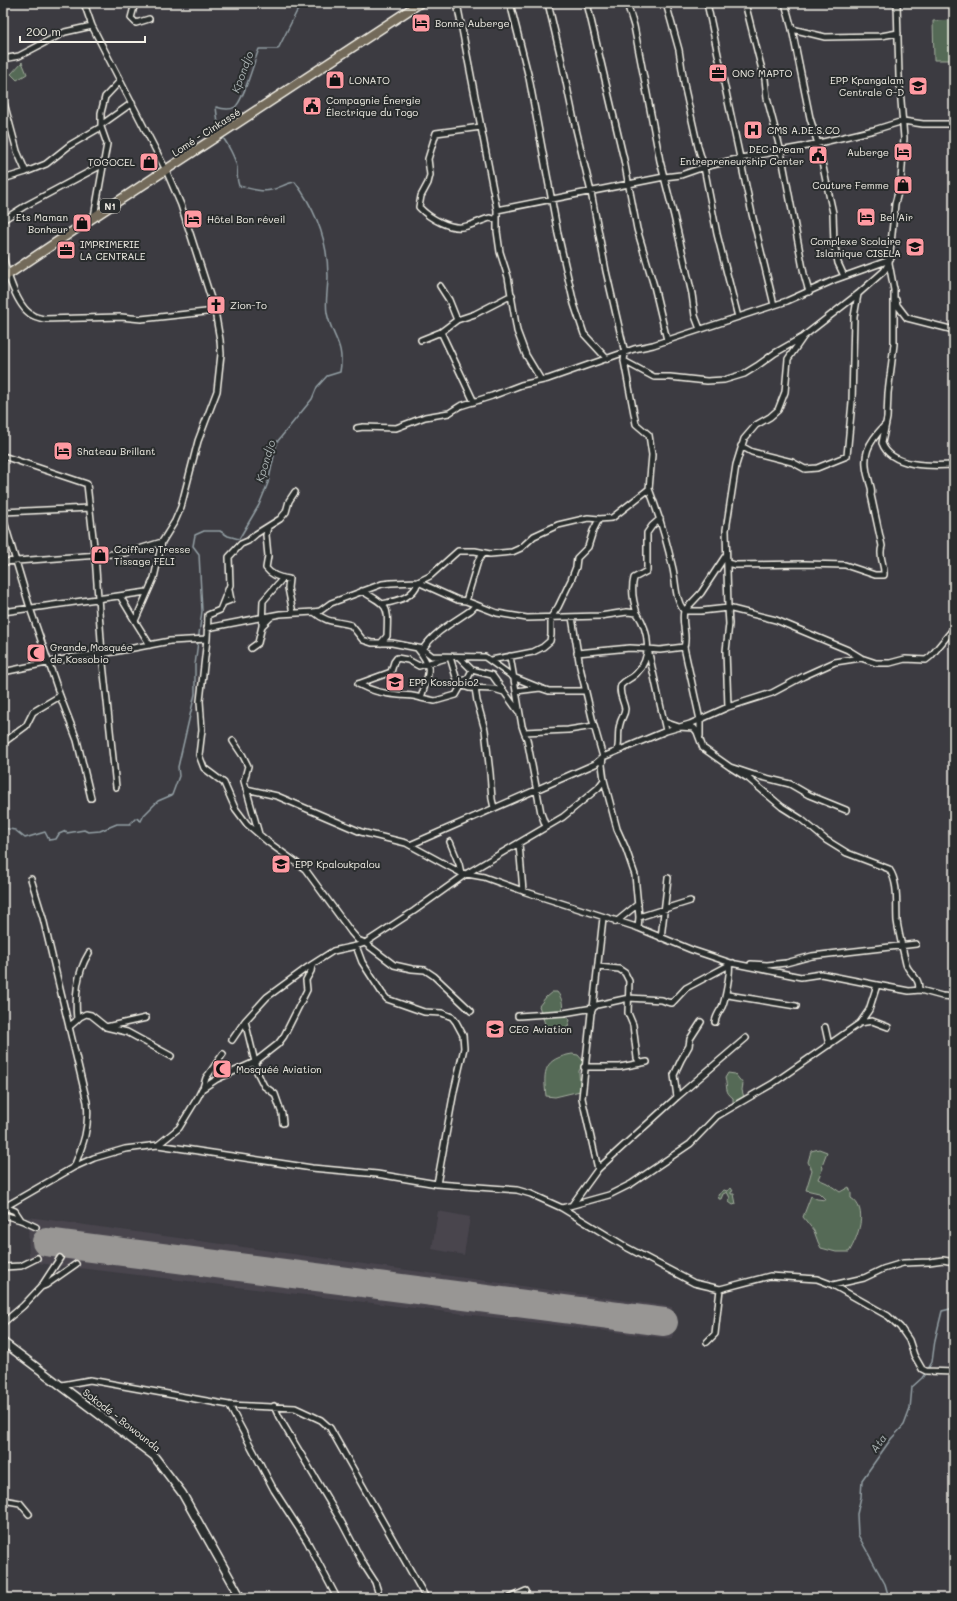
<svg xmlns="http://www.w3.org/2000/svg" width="957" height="1601" font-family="Mali,sans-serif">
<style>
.built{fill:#49454e}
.green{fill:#556a56;stroke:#a4ae9f}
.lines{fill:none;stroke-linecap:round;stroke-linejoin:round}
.stream{stroke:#939fa4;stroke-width:1.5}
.runway{stroke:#989694;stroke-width:28}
.minor-casing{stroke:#f4f1e8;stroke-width:8}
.secondary-casing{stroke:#f4f1e8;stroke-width:10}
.trunk-casing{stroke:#f4f1e8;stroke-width:11}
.minor{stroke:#2a2d2e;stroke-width:5}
.secondary{stroke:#2a2d2e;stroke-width:7}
.trunk{stroke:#736b5a;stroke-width:8}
.labels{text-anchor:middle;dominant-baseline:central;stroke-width:4;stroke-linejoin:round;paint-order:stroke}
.shield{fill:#2a2d2e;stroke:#b7b6b0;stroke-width:1}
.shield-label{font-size:9px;font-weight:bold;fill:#f4f1e8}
.poi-label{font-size:10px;fill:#f4f1e8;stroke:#2a2d2e;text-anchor:start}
.street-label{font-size:10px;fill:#f4f1e8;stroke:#2a2d2e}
.water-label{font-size:11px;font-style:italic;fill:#acb4b5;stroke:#2a2d2e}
</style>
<rect width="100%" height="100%" fill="#3c3b41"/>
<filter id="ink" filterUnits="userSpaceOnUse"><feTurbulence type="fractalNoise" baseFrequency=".025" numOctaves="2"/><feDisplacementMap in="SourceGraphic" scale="8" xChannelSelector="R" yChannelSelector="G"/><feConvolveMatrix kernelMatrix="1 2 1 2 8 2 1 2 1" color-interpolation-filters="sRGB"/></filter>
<g filter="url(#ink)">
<path class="built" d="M438,1211l32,6 -6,38 -32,-6z
M28,1217l644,90 1,32 -644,-77z"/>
<path class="green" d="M954,20v40h-20l-1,-39z
M22,62l5,12 -10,6 -6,-6z
M552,992h5c6,7 6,13 5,22l8,6 -2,7 -9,4 -12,-1 -8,-24 7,-9z
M572,1054l6,1 6,7 -5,9 1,20 -25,6 -9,-1c-3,-26 -2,-37 26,-42z
M728,1073l7,1 8,10 -1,6 2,8 -11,6v-6c-9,-7 -5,-10 -8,-20z
M819,1149l8,3 -5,13 1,3 -5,11 9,4 13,9 9,-5 2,6v5c18,11 7,39 -2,54h-13l-15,-4 -3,-6 -4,-11 -11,-14 8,-21 6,3 9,1 -7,-7 -13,-3 6,-20 -4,-8 3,-11z
M731,1188l2,3 -2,1v2h3l2,10 -3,1 -4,-3 1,-4 -3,-6 -4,2 -2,5h-2l-1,-4 6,-5 3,1z"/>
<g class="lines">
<path class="stream" d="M219,132l-3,-25c6,2 13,4 19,0 9,-7 19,-46 24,-58h19l19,-38 9,-8
M3,828l12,2 10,8 20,-6 4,8 7,-1 3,-5 7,-3 1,2 17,-3 4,2 12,-1 17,-7h13l6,-6 5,3 3,-6 14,-14 14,-6 7,-19 -1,-9 17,-73v-29l7,-54 -3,-57 -6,-8 2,-11 9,-4h16l8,5 11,3 20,-34 9,-22 9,-41 35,-43 5,-12 10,-11 13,-4c5,-29 -8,-34 -13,-59 -2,-11 1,-25 1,-37 0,-36 -12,-66 -33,-94 -9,1 -15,6 -24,8 -10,3 -22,-2 -32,-4 -3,-8 -1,-10 -2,-18 -1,-9 -10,-25 -15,-32
M928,1369l4,-7 3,-22 7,-29 12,-3
M889,1598l-4,-14 -27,-49 -1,-21 4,-17 1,-17 29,-41 13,-14 6,-16 2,-22 10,-9 4,-6"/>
<path class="runway" d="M46,1242l618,80"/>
<g class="minor-casing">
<path id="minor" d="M84,3l8,23 74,144 15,35 34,106 5,29 1,14 -4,37 -19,50 -17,66 -6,14 -13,21 -8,36 -19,43 15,24
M135,3l-4,15 5,5 13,-4
M457,3l40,207v21l3,21 8,25 9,54 9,24 15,25
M510,3l19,75 29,156 16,70 10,30 23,25
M587,3l37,157 13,69 17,57 13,54
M627,3l7,23 26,135 14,55 18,78 3,22 5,13
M666,3l13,47 6,39 13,58 6,20 13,67 21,83
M707,3l45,211 22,91
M745,3l16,63 4,13 2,19 14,54 23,122 5,18
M785,3l7,26 18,89 8,26 15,69 1,31 2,8 2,11 6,13
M792,29l33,8 56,-1 17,-3
M3,59l16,-3 46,-24 27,-6
M3,99l14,52 9,21 -23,7
M101,125l31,-22
M481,127l-45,6 -8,26 2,16 -2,8 -7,13 -2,11c10,11 32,24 48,19 8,-2 15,-6 23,-8l7,2
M26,172l20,-8 24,-19 31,-18
M497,210l167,-33 17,-2 23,-8 37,-9 61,-11 72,-17 29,-9 20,3h31
M94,217l13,-73 -6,-17v-14l4,-16 15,-16
M3,220l22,-14 77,-41
M3,255c3,16 14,52 29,60 3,2 8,3 12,4l77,-2 20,2 74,-8
M889,263l5,27
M440,286l9,14 8,20
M894,288v56l-6,49 -1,25 -5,25c9,25 51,23 72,22
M896,300l1,5 10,13 47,12
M441,332l33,70
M421,340l20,-8 16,-12 18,-6 37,-19
M624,361l30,16h16l37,4 17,-1 20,-6 13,-8 18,-13 28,-16
M357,428l6,-1 33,1 29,-11 24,-4 11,-7 32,-10 29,-11 27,-6 86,-30 19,-4 134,-44 47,-21 53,-19 4,-3
M741,446l11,6 40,10 13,7 12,-1 30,-12 5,-54 2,-85 4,-23
M3,456l84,28 8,71 7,99 14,133
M649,489c10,26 18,53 24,80 3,14 2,30 11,42l17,-18 25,-38
M3,512l87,-4
M3,518l27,90 30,88 17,44 14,58
M268,527l-2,8 2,21 -2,12c5,7 14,10 23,11l-1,9 5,25
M3,562l123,-9 36,-11
M727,563l8,2 70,-1 40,1 30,10h9c1,-11 -6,-18 -2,-29l-11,-51c2,-6 -1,-9 -2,-15 -8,-25 -1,-37 16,-55
M362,591c28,16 26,15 25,45l-6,7
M120,596l15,25
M466,601l12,-40 5,-8
M223,603l8,-3 -2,-10
M382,604c14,-3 32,-6 36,-22l12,-6 28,-25h17l15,3 22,-2 9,-4 13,-12 24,-11 30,-7 11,1 13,-1 37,-29 3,-34 -3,-20 -13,-11 -12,-63 1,-8 -19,-82 -15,-79 -16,-67 -14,-67 -13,-55
M3,612l144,-20
M314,612c13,11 22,9 37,13l12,15 9,3h20l31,6 9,7 53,1 28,20 27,11 9,3h36
M637,613c-4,-12 -6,-24 -3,-35l13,-7v-38l5,-7 8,-7
M262,626l1,-25 20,-23
M207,628l73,-14 34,-2 6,-1 11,-8 51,-19 9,-1 27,-1 40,18 8,1 31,12 30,5 73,-2 27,-4 10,1c12,18 16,44 -1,61 -5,5 -11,6 -15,11 -3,9 3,16 4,24 0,6 -4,9 -5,15 -3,9 0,18 -3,27
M207,639l-7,62 2,29 -3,25 5,13 20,15 11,25 12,16 21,18 37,27 46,63 7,8 7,3 29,22 18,4 13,1 9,6 37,35
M684,647l16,73v16
M251,648l7,-5 4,-17 10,-10
M423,649c12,-18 31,-27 48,-39l5,-5
M577,653l53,-5 18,1
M510,656l12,70 2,6 44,-2 26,-4
M459,657l13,13 20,5 26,36
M491,660l42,-8 10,-5 7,-6 1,-6v-18l7,-10 13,-27 5,-13 1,-9 11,-11 5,-16 6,-12
M3,672l72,-15 27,-3 68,-13 37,-2 1,-24 12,-5 10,-25 -1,-28 12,-13 7,-3 8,-7 24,-15 6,-7 3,-11 6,-9
M358,684l33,-12 3,-10 3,-4 11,2 11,6 31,-9 6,20 7,9 6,2 25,1 10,3
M358,684c11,6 27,10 41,11 8,1 14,0 22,3 7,-25 14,-28 -4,-50
M475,688l2,13 8,29 5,43 2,26 2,9
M516,691l24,-3
M421,698l14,3 21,-6 4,-7 -1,-5 9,-5 4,-8
M728,707l-2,-56 3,-27 -1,-16 48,12 72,30 13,8 15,5h14l15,-4 21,1 5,-4 23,-28
M664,722l15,5 15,1 3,4 6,16 27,19 24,8 36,9 19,11 37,15
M666,731l24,-7 38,-17 44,-14 32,-17 31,-14 26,-4
M524,732l3,7 14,74 5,14
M233,741l10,15 5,10 -4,15 15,53
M3,743l23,-17 7,-14 27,-16
M730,767l19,12 33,28 19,12 25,21 21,13 42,16c10,14 7,35 8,52 2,14 6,29 9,43 2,9 16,15 12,26
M604,780l13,49 9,20 9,26 4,42 -1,11
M246,789l31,7 84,36 45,11 55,30 23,4 39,14 113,36 56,23 39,13 70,14 20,-3 56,11 32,6 11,-1 22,6 12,1
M450,842l9,22 2,9
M519,844l4,47
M410,845l185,-81 8,-7 -10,-35 -13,-55 -8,-50
M31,879l12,39 44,184c3,25 -4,43 -13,65
M639,917l51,-16
M616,922l22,-18
M661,938l7,-60
M356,946l6,16 20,31 5,6 37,13 18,1 10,4 4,5 7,13 1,13 -10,43 -17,93
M751,964l16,1 19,-2 26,-7 104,-12
M598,967l21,2 6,4 4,8 -1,32 5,12 4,33 3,5
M726,993l2,2 68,11
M518,1016l46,-3 29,-5 4,-3 32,-7 33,2 5,2 5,1 14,-15 47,-25
M77,1020l3,-3 6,-3 5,1 15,12 21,5 44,24
M715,1022c1,-6 4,-10 7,-15 3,-6 9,-37 7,-43
M860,1023l12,-2 16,6
M69,1027l8,-7c-2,-23 -1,-46 12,-67
M106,1027l40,-9
M825,1027l4,18
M232,1040l13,-19
M584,1067h36l27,-5
M203,1088l3,-10 17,-24
M677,1097l-3,-22 7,-15 8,-14 1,-7 11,-17
M283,1123l-1,-9 -7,-20 -11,-8 -7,-14 -2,-10 23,-18 6,-8 23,-46 -1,-10 5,-9 1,-6
M158,1145l21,-17 19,-31 4,-8 15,-10 38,-17 -10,-41 22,-24 41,-30 25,-16 23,-5 9,-3 49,-32 52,-37 97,-57 35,-29 6,-8 -2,-15 1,-8 63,-26 -18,-82 12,1 24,-3c4,-11 -3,-24 0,-36h17l27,-3 -2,-78 10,-65 8,-26 12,-14 14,-8 8,-7 7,-18 3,-33 16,-23 54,-42 26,-23 5,-8 6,-59 6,-23 3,-43 -5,-62 -2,-73
M598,1169l-16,-71 9,-85 2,-5 10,-90
M572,1205l26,-36 79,-72 69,-59
M5,1207l10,4 6,9
M3,1208l71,-41 20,-9 31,-9 33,-4 154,23 65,6 60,10 80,6 14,4 31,14 64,39 68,36 26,6 50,-13 47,3 16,6 55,31 12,11 9,13 5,15 8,14 4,2 28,1
M562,1208l47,-13 22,-11 59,-40 27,-28 55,-32 88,-61 9,-13 8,-25
M3,1215l18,5 15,7
M3,1267l18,-1 16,-8
M833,1285l31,-7 19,-9 20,-6 26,-1 14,-2 11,2
M41,1287l19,-29
M3,1323l20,-17 18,-19 5,-2 30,-21
M707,1342l8,-8 5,-45
M62,1385l28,-5 139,25 66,3 26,12 9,8 96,170
M229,1405l45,85 33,51 30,57
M274,1406l5,11 63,106 22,42 11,17 5,16
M3,1500l17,3 9,11
M510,1598l16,-7"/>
</g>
<g class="secondary-casing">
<path id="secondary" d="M3,1342l151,114 28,37 59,105"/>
</g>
<g class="trunk-casing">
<path id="trunk" d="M3,278l91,-61 326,-214"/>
</g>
<use href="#minor" class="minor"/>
<use href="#secondary" class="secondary"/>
<use href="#trunk" class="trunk"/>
</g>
</g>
<defs>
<g id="hotel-square" transform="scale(1)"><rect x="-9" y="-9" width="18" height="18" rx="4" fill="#ff9aa2" stroke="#2a2d2e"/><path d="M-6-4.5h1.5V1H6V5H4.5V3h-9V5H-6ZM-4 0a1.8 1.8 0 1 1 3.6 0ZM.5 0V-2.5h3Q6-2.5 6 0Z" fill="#111"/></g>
<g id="office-square" transform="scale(1)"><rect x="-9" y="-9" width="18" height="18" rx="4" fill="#ff9aa2" stroke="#2a2d2e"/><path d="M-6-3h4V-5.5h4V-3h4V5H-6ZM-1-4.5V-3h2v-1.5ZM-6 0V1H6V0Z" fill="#111"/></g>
<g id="shop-square" transform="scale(1)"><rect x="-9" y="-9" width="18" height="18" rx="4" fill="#ff9aa2" stroke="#2a2d2e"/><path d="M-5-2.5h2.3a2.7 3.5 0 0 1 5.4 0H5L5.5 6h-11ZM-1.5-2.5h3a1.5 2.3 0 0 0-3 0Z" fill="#111"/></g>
<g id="school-square" transform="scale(1)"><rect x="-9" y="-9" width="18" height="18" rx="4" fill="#ff9aa2" stroke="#2a2d2e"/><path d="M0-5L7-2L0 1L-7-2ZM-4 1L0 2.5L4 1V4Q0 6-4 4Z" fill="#111"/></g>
<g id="civic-square" transform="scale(1)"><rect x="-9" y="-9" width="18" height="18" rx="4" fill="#ff9aa2" stroke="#2a2d2e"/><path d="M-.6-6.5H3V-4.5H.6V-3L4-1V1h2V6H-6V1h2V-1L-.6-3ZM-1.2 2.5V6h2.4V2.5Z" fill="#111"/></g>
<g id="hospital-square" transform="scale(1)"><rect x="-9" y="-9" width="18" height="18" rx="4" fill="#ff9aa2" stroke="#2a2d2e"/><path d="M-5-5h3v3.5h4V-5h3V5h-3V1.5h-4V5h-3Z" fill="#111"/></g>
<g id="church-square" transform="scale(1)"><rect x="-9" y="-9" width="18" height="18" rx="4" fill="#ff9aa2" stroke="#2a2d2e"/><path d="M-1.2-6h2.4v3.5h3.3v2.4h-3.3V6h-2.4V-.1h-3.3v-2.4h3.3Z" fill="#111"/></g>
<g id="mosque-square" transform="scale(1)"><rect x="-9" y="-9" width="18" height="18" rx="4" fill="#ff9aa2" stroke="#2a2d2e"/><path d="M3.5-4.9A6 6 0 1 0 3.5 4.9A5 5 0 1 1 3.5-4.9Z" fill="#111"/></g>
</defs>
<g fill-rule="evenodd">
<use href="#hotel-square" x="421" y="23"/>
<use href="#office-square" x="718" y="73"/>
<use href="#shop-square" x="335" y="80"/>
<use href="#school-square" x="918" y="86"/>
<use href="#civic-square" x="312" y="106"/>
<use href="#hospital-square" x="753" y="130"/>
<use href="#hotel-square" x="903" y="152"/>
<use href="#civic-square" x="818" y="155"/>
<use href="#shop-square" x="149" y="162"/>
<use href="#shop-square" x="903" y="185"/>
<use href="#hotel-square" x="866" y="217"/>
<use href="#hotel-square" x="193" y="219"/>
<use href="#shop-square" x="82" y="223"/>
<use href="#school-square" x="915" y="247"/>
<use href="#office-square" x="66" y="250"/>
<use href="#church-square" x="216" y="305"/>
<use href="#hotel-square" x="63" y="451"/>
<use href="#shop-square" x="100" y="555"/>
<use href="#mosque-square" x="36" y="653"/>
<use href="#school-square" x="395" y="682"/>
<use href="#school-square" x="281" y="864"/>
<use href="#school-square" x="495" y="1029"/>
<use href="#mosque-square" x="222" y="1069"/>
</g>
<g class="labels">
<rect class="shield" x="100" y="199" width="20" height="14" rx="3"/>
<g class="shield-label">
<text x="110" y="206">N1</text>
</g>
<g class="poi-label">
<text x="435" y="23">Bonne Auberge</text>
<text x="732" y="73">ONG MAPTO</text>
<text x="349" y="80">LONATO</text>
<text x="904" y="80" text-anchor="end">EPP Kpangalam<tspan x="904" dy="12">Centrale G-D</tspan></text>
<text x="326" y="100">Compagnie Énergie<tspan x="326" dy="12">Électrique du Togo</tspan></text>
<text x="767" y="130">CMS A.DE.S.CO</text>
<text x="804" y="149" text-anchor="end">DEC Dream<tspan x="804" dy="12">Entrepreneurship Center</tspan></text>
<text x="889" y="152" text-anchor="end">Auberge</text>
<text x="135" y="162" text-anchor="end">TOGOCEL</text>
<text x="889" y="185" text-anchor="end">Couture Femme</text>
<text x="68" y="217" text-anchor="end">Ets Maman<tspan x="68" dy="12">Bonheur</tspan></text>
<text x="880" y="217">Bel Air</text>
<text x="207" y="219">Hôtel Bon réveil</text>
<text x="901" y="241" text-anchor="end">Complexe Scolaire<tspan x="901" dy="12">Islamique CISELA</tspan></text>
<text x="80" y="244">IMPRIMERIE<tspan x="80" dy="12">LA CENTRALE</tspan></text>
<text x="230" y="305">Zion-To</text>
<text x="77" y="451">Shateau Brillant</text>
<text x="114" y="549">Coiffure Tresse<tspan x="114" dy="12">Tissage FELI</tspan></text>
<text x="50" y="647">Grande Mosquée<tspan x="50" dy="12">de Kossobio</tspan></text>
<text x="409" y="682">EPP Kossobio2</text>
<text x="295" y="864">EPP Kpaloukpalou</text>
<text x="509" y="1029">CEG Aviation</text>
<text x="236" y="1069">Mosquéé Aviation</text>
</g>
<g class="street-label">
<text transform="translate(206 132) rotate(-33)">Lomé - Cinkassé</text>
<text transform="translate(122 1420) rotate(38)">Sokodé - Bowounda</text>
</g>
<g class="water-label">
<text transform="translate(242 72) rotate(-70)">Kpondjo</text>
<text transform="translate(265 461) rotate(-73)">Kpondjo</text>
<text transform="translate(878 1443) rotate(-54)">Ata</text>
</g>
</g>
<rect width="957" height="1601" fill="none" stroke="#2a2d2e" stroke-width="16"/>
<rect x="8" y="8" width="941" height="1585" fill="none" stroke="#f4f1e8" stroke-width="1.5" filter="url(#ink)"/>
<path d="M20 36v6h125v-6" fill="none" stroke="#f4f1e8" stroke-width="2"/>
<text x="26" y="36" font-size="12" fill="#f4f1e8" stroke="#2a2d2e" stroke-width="3" paint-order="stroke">200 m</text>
</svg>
